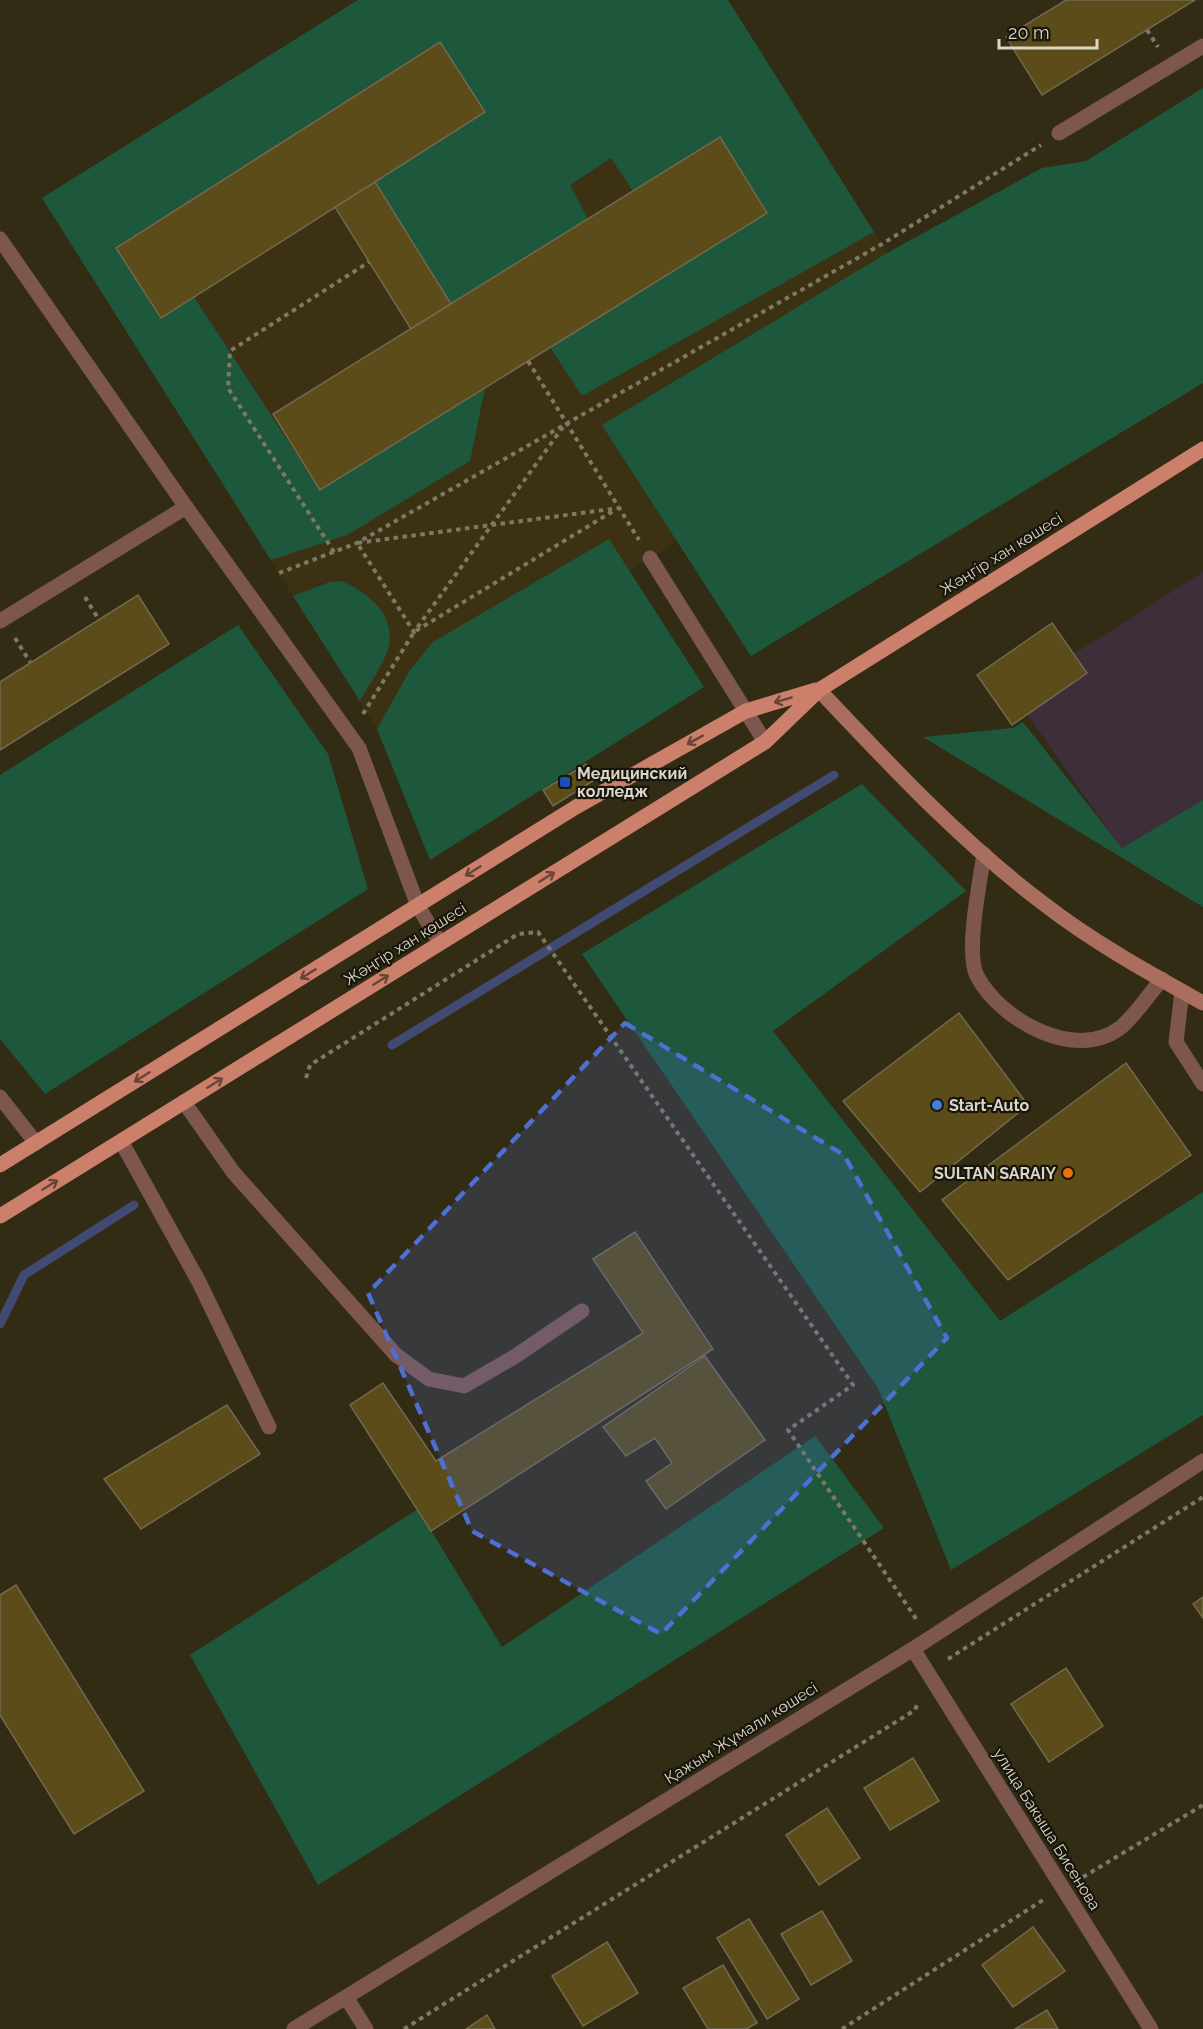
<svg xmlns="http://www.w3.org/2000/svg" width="1203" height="2029" font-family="Raleway,sans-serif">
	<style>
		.commercial { fill: #3e2e3a }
		.built { fill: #3c3213 }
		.green { fill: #1d583d }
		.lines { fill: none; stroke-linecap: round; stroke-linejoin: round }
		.stream { stroke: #414a72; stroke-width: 9 }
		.building { fill: #5b4c19; stroke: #716950; stroke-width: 1.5 }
		.path { stroke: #7e7865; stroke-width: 4; stroke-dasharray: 4.5 4.5; stroke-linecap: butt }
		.lane { stroke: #7d574d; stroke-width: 15 }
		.street { stroke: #7d574d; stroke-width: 15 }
		.secondary { stroke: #aa6e5e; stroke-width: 15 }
		.primary { stroke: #cc7f6b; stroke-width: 15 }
		.oneway { stroke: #694536 }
		.marked { fill: #4c70d4; fill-opacity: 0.2; stroke: #4c70d4; stroke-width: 4.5; stroke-dasharray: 12 8; stroke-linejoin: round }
		.transit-dot { fill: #1a4fb4; stroke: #18150b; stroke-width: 2 }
		.shop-dot { fill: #3f7fe0; stroke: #18150b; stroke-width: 2 }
		.food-dot { fill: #e8710a; stroke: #18150b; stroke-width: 2 }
		.labels { text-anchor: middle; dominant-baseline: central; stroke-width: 4.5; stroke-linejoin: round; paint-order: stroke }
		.street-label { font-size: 16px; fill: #d9d5c7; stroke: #18150b }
		.poi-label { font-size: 16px; font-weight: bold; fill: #d9d5c7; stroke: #18150b; text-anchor: start }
	</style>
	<rect width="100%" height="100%" fill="#332c15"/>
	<path class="commercial" d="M1203,572V800L1122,849L1027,714L1074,654Z"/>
	<path class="built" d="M358,0H728L958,365L377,729L42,198Z"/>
	<path class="green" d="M358,0H728L874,232L582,396L550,347L767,212L720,137L633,191L611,158L570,185L588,219L451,304L375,182L439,42L116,247L160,318L194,297L320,490L485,388L470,461L347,535L271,560L42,198Z
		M1203,88V383L751,656L602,425L887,253L1042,168L1086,161Z
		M609,539L704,687L430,860L377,729L410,670L433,642Z
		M342,581C370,594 399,617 387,652C381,669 368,685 360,701L293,596L330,582Z
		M238,625L328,754L368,889L45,1094L0,1039V775Z
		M1023,722L1122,848L1203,800V907L923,737L1013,728Z
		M862,784L966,891L773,1031L1000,1321L1203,1192V1415L951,1570L878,1388L582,954Z
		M815,1436L884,1528L318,1885L190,1655L418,1509L502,1647Z"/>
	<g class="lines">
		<path class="stream" d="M392,1045L834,775
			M0,1324L24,1275L134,1205"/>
	</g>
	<path class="building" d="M1066,0H1195L1042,95L1006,37Z
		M440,42L485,112L161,318L116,248Z
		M720,137L767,213L320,490L273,414Z
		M375,182L451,304L411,329L335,207Z
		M138,595L169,644L0,750V682Z
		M1052,623L1087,673L1012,725L977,675Z
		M586,764L596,779L553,806L543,790Z
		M959,1013L1028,1105L920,1192L843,1101Z
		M1126,1063L1191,1155L1008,1280L942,1200Z
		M635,1232L713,1349L431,1531L350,1405L383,1383L436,1461L643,1333L593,1259Z
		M705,1356L765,1440L666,1509L646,1481L672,1463L655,1438L626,1456L603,1427Z
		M227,1405L260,1454L141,1529L104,1479Z
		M16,1585L144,1791L74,1834L0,1715V1595Z
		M1203,1597V1618L1193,1604Z
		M1066,1668L1103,1726L1049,1762L1011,1704Z
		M913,1758L939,1801L890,1830L864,1788Z
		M827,1808L860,1858L819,1885L786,1835Z
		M822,1911L852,1961L811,1985L781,1934Z
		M749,1919L799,1999L767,2019L717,1938Z
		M1033,1927L1065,1971L1013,2007L982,1965Z
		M607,1942L638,1993L583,2026L552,1976Z
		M723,1965L757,2023L746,2029H708L683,1988Z
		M1047,2010L1058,2029H1015Z
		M487,2015L495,2029H466Z"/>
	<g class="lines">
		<path class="path" d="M1147,30L1158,47
			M528,361L639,540
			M563,427L414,632L357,543L619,508
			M334,552L228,388L230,351L369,262
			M279,573L357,543L882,244L1041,145
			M85,597L99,620
			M15,638L30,662
			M363,714L414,632L615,510
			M306,1078L310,1065L518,934L538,932L853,1385L788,1430L917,1620
			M948,1659L1203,1497
			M1083,1877L1203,1805
			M404,2029L915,1710L918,1702
			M842,2029L1043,1900"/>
		<path class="lane" d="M1059,133L1203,46
			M650,558L765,742
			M0,621L186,507
			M984,854C980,881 965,953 977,976C1000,1020 1075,1062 1120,1028C1136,1015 1149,994 1162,979
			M1182,991L1176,1042L1203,1084
			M184,1102L233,1172L396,1355L429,1379L464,1386L514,1357L582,1311
			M121,1141L199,1282L269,1427"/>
		<path class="street" d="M0,239L186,507L359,748L418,906L440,943
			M0,1097L36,1143
			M913,1649L1151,2029
			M346,1997L366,2029
			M294,2029L913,1649L1203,1461"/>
		<path class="secondary" d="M819,690C890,765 960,841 1044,904C1093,942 1149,973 1203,1003"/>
		<path class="primary" d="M0,1165L576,807L746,711L816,690
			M0,1216L765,742L819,690L1203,449"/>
	</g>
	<defs><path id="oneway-shaft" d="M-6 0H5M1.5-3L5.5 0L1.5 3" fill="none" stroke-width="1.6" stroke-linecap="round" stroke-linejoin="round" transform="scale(1.5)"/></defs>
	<g class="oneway">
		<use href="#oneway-shaft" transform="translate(783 700) rotate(164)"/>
		<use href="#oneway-shaft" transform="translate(695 740) rotate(151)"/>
		<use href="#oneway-shaft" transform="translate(473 871) rotate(148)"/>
		<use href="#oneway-shaft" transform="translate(547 877) rotate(-32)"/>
		<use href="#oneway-shaft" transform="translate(308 974) rotate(148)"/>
		<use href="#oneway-shaft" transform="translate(381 980) rotate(-32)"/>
		<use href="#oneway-shaft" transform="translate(142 1077) rotate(148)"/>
		<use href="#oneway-shaft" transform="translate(215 1083) rotate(-32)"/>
		<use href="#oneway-shaft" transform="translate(50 1185) rotate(-32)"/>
	</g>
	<path class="marked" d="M625,1023L844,1155L947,1338L661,1634L472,1531L368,1293Z"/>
	<rect class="transit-dot" x="559" y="776" width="12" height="12" rx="3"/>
	<circle class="shop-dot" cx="937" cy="1105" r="6"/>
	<circle class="food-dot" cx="1068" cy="1173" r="6"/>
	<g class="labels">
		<g class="street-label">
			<text transform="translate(1001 554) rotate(-32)">Жәңгір хан көшесі</text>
			<text transform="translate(405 944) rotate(-32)">Жәңгір хан көшесі</text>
			<text transform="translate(741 1733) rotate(-32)">Қажым Жұмали көшесі</text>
			<text transform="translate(1047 1829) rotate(58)">улица Бакыша Бисенова</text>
		</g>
		<g class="poi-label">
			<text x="577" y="773">Медицинский<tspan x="577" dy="18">колледж</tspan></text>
			<text x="949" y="1105">Start-Auto</text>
			<text x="1056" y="1173" text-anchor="end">SULTAN SARAIY</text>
		</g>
	</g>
	<path d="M999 39v9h98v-9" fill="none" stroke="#d9d5c7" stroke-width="3"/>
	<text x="1008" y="39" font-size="18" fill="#d9d5c7" stroke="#18150b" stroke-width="4.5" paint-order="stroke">20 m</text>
</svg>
